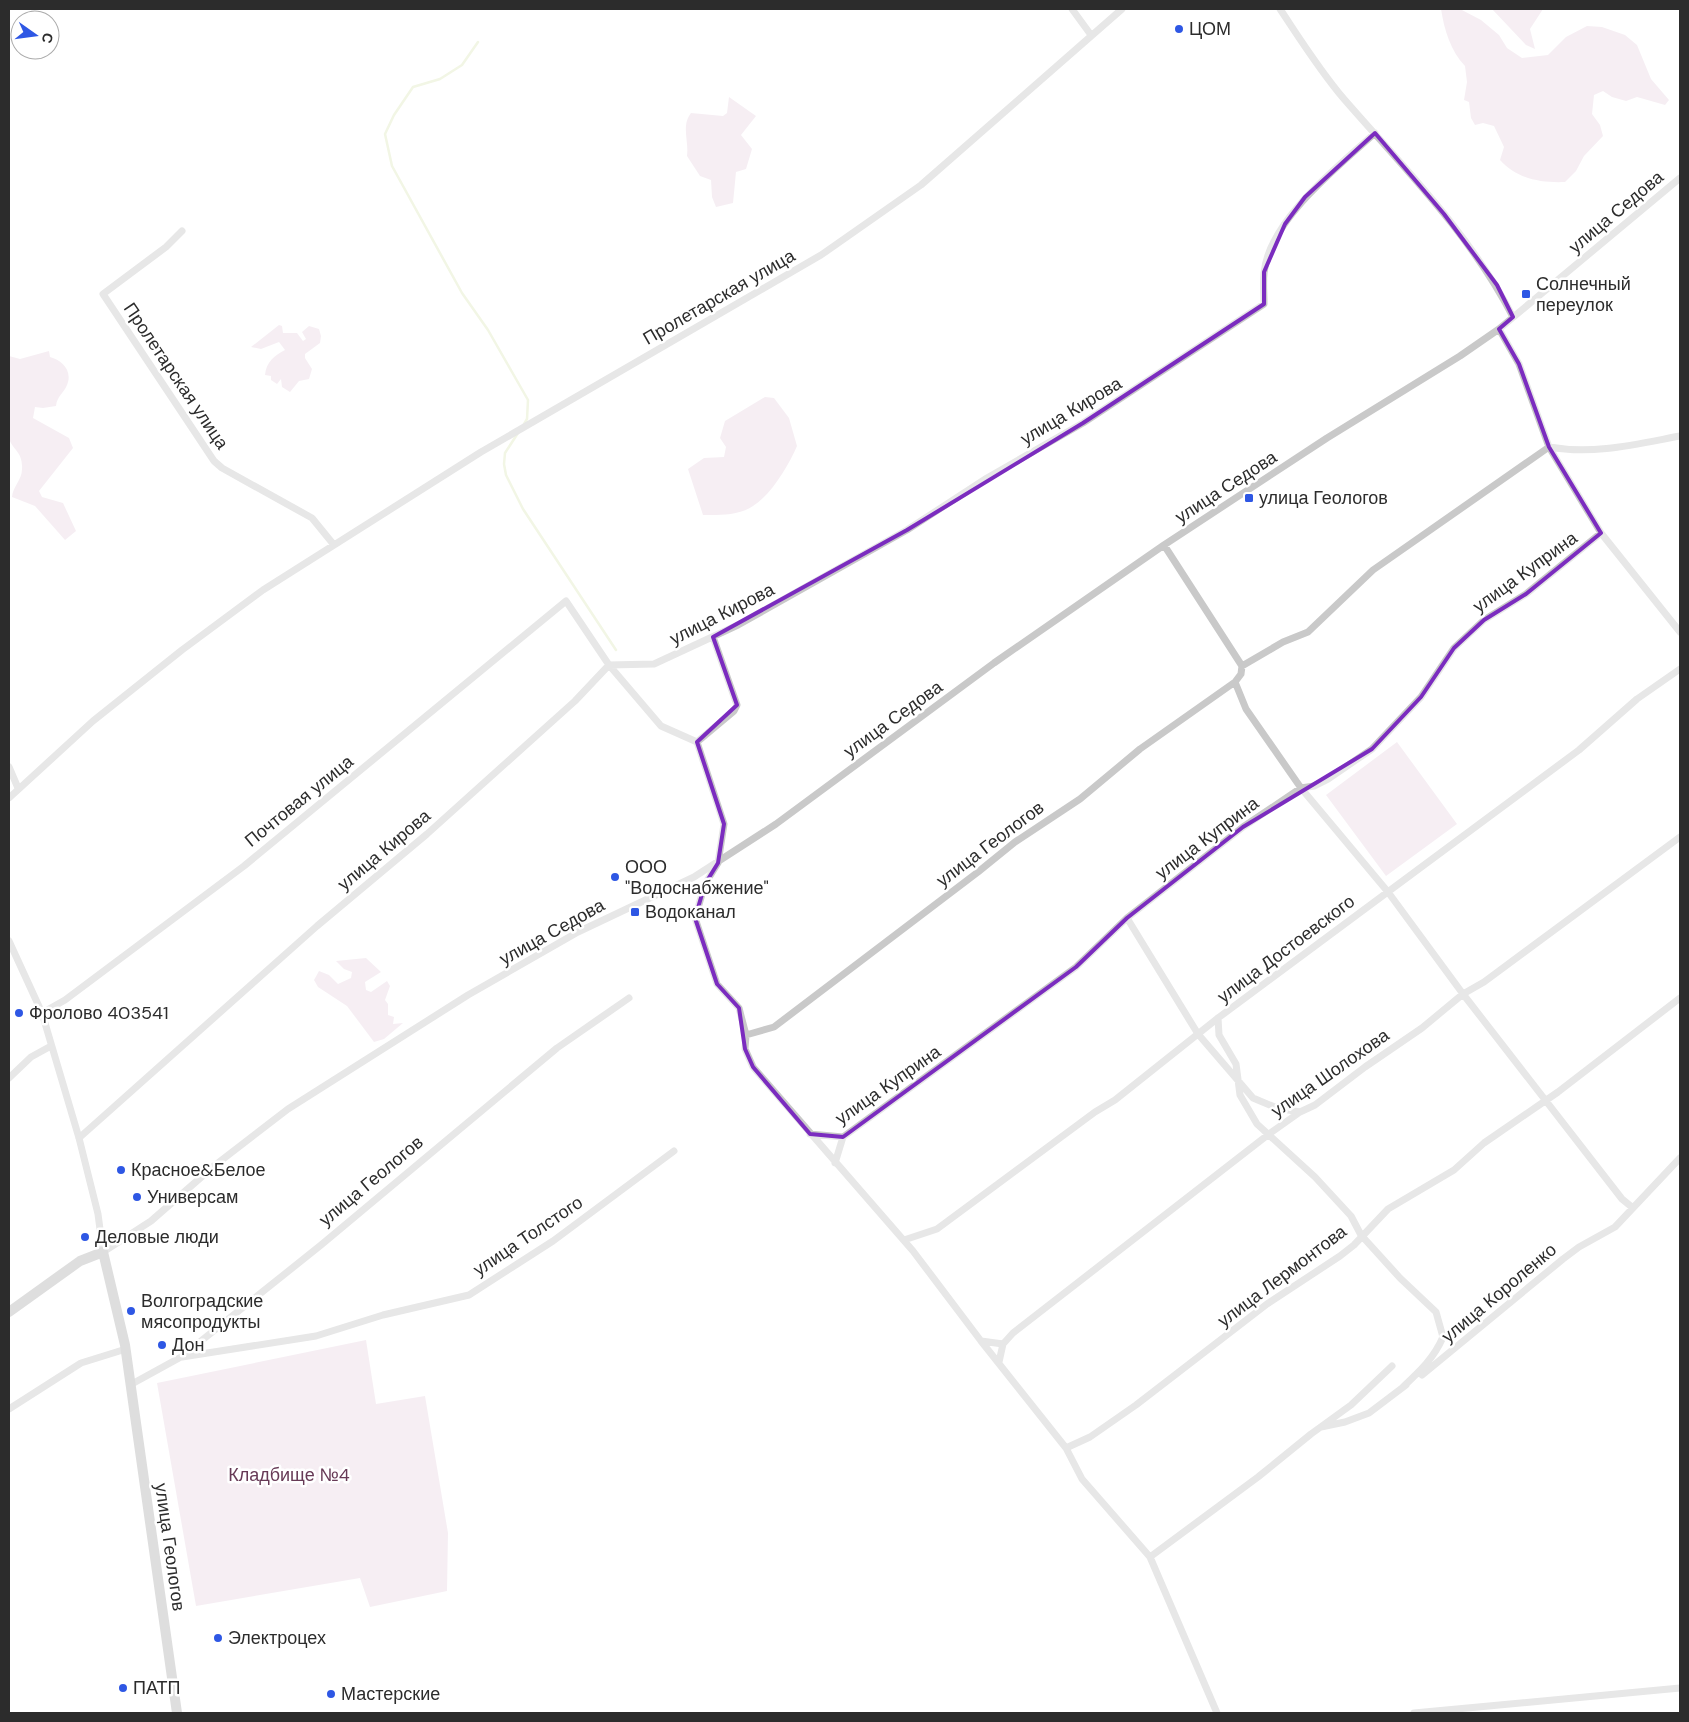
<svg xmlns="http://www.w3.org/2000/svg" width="1689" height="1722" font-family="'DM Sans',sans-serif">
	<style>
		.green { fill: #eadae5 }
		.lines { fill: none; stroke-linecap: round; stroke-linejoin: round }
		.stream { stroke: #e2eac5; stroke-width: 2.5 }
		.street { stroke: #c9c9c9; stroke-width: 7 }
		.secondary { stroke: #b6b6b6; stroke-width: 10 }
		.marked { fill: none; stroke: #7b2cbf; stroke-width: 4; stroke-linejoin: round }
		.poi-dot { fill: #2e57e4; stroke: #fff; stroke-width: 2 }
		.labels { text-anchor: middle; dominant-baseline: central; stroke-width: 5; stroke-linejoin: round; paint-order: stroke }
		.poi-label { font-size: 18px; fill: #2c2c2c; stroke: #fff; text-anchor: start }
		.street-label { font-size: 18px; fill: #2c2c2c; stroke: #fff }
		.park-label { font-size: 18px; fill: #673a56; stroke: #fff }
	</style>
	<rect width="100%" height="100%" fill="#fff"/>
	<path class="green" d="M1441,9H1460L1481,20L1499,35L1507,48L1522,58L1548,55L1566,37L1587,26L1602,27L1625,35L1637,45L1651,79L1669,100L1665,105L1637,97L1626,101L1612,97L1603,91L1594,95L1592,114L1600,125L1603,136L1584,156L1576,171L1565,182C1541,183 1517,179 1500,160L1504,147L1494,126L1483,123L1475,125L1471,118L1469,102L1464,100L1467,82L1465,66C1451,52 1444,29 1441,9Z
		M1492,9H1543L1530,29L1535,49L1526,45Z
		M729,97L756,116L741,135L752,149L746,169L736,172L733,203L716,207L712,197L711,180L700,176L687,156C689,140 681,126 691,113L723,116L727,113Z
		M279,325L282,326L283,333H297L303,341L306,339L302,332L309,326L319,329L321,336L320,343L305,354V358L312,369L309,379L299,381L290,392L282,387L281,379L277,384L271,380V376L265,375C266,362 275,355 285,350L279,342L261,349L251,347Z
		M49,351L50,357C62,360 73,371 67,385C64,393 57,396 56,406L43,408L35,407L33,418L69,438L73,448L39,491L42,497L63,503L76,531L65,540L35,506L12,497C13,486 22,480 22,469C23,451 12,450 9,438C5,421 9,376 9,356L20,359Z
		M765,397L774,398L789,418L797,446C789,465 771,495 753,506C738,516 719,515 703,515L688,469L704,458L724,457L726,447L720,438L725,421Z
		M1397,742L1457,824L1386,876L1326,795Z
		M366,958L381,972L365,982L366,990L371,992L387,981L390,986L385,1000L388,1004V1015L394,1017L393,1024L403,1023L384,1039L374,1042L347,1006L318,987L314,980L319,971L329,975L338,984L351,978L352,972L344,969L336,961Z
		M366,1340L376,1404L425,1396L448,1533L447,1591L370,1607L360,1578L196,1606L157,1383Z"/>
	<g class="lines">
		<path class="stream" d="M478,42L462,65L440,79L413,87L394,115L385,134L392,166L462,293L488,330L528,400L527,419L524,424
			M518,433L505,453L504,464L506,475L523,509L616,650"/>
		<path class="street" d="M1072,9L1091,35
			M1280,9C1300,39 1320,71 1344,99C1404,168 1471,235 1513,317
			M182,231L166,247L103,294L214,461L222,468L312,518L334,545
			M1499,329L1519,364L1549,447L1601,533L1680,632
			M713,637L737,705L734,711L697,742L724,824L718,863L705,884L695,918L717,984L739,1008L746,1035L745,1049L753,1067L913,1251L981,1341L1003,1344L999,1362
			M1242,666L1283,642L1308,632L1373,570L1549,447C1594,455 1637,444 1680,436
			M1235,682L1246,709L1301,788L1388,892L1463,994L1622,1199L1633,1208
			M9,767L18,788
			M9,798L93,721L182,650L263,590L481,452L821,255L921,185L1122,9
			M1127,918L1198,1034L1253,1098L1277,1108L1300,1112
			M9,941L42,1013L79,1138L98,1214L103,1252L151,1221L214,1166L288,1109L468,995L578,932L694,877L776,824L994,663L1164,545L1327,438L1460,356L1499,329L1680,178
			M42,1013L65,1000L244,866L566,601L609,665L661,726L697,742
			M1218,1018L1219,1035L1236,1064L1240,1095L1257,1124L1315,1177L1351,1216L1361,1235L1400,1278L1436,1312L1443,1337C1434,1358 1420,1371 1403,1387
			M746,1035L774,1027L978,872L1015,842L1080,799L1140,749L1235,682L1241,674L1242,666L1164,545
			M9,1078L31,1057L51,1046
			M810,1134L843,1137L1076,967L1127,918L1243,827L1301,788L1314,786L1328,779L1372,749L1421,697L1454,648L1484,620L1526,594L1601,533
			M79,1138L317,926L427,834L575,701L609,665L654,664L738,625L907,530L987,478L1083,423L1264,304C1264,294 1263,283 1264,273C1269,220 1338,167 1375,133
			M835,1163L843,1137
			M904,1240L937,1229L1095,1112L1115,1100L1218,1018L1579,750L1637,699L1680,669
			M981,1341L1066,1448L1082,1479L1150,1557L1217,1713
			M1003,1344L1013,1333L1269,1134L1300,1112L1315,1105L1365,1067L1422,1028L1463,994L1484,982L1680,837
			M182,1357L316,1336L383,1315L469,1295L553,1241L674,1151
			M1422,1375L1563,1259L1579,1247L1615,1227L1680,1158
			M130,1385L181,1357L321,1245L557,1048L629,998
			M9,1409L81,1363L126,1349
			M1321,1427L1345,1422L1369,1413L1406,1385
			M1066,1448L1090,1437L1136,1405L1267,1304L1340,1256L1354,1245L1388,1209L1454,1170L1484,1143L1558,1092L1680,998
			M1150,1557L1258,1477L1311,1434L1351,1405L1392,1366
			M1414,1713L1680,1688"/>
		<path class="secondary" d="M9,1312L80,1261L103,1252L125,1345L177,1713"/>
	</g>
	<path d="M0 0H1689V1722H0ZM1375,133L1444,214L1497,285L1513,317L1499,329L1519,364L1549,447L1601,533L1526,594L1484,620L1454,648L1421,697L1372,749L1243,827L1127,918L1076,967L843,1137L810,1134L753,1067L745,1049L739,1008L717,984L695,918L705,884L718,863L724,824L697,742L737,705L713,637L907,530L1083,423L1264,304V272L1285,224L1305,197Z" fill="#fff" fill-opacity=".55" fill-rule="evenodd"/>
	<path class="marked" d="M1375,133L1444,214L1497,285L1513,317L1499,329L1519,364L1549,447L1601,533L1526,594L1484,620L1454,648L1421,697L1372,749L1243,827L1127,918L1076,967L843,1137L810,1134L753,1067L745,1049L739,1008L717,984L695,918L705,884L718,863L724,824L697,742L737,705L713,637L907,530L1083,423L1264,304V272L1285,224L1305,197Z"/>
	<g class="poi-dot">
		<circle cx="1179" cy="29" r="5"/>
		<rect x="1521" y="289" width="10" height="10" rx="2.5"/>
		<rect x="1244" y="493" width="10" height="10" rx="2.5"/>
		<circle cx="615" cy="877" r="5"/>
		<rect x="630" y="907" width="10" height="10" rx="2.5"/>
		<circle cx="19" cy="1013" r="5"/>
		<circle cx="121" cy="1170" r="5"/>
		<circle cx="137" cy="1197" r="5"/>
		<circle cx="85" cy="1237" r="5"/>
		<circle cx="131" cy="1311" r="5"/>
		<circle cx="162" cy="1345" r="5"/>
		<circle cx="218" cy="1638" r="5"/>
		<circle cx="123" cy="1688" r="5"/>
		<circle cx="331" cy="1694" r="5"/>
	</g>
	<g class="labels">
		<g class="poi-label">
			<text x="1189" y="29">ЦОМ</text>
			<text x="1536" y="284">Солнечный<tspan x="1536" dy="21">переулок</tspan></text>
			<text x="1259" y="498">улица Геологов</text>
			<text x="625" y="867">ООО<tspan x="625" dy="21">"Водоснабжение"</tspan></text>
			<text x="645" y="912">Водоканал</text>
			<text x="29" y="1013">Фролово 403541</text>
			<text x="131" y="1170">Красное&amp;Белое</text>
			<text x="147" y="1197">Универсам</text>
			<text x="95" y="1237">Деловые люди</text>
			<text x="141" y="1301">Волгоградские<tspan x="141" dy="21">мясопродукты</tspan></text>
			<text x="172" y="1345">Дон</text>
			<text x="228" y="1638">Электроцех</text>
			<text x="133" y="1688">ПАТП</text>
			<text x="341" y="1694">Мастерские</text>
		</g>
		<g class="street-label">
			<text transform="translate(1616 212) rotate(-40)">улица Седова</text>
			<text transform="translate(719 297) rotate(-30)">Пролетарская улица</text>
			<text transform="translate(176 376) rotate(56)">Пролетарская улица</text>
			<text transform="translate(1071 411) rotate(-31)">улица Кирова</text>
			<text transform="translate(1226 487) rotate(-33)">улица Седова</text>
			<text transform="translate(1525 572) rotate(-36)">улица Куприна</text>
			<text transform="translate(722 614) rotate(-27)">улица Кирова</text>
			<text transform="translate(893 719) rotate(-36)">улица Седова</text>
			<text transform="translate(299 801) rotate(-39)">Почтовая улица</text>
			<text transform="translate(1207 838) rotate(-37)">улица Куприна</text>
			<text transform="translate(990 844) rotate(-37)">улица Геологов</text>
			<text transform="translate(384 850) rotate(-40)">улица Кирова</text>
			<text transform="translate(552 932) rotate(-29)">улица Седова</text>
			<text transform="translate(1286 949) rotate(-37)">улица Достоевского</text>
			<text transform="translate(1330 1073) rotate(-35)">улица Шолохова</text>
			<text transform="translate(888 1085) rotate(-35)">улица Куприна</text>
			<text transform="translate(371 1181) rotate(-40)">улица Геологов</text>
			<text transform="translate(528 1236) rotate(-34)">улица Толстого</text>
			<text transform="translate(1282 1276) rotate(-37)">улица Лермонтова</text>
			<text transform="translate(1499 1293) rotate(-40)">улица Короленко</text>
			<text transform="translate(170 1547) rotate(82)">улица Геологов</text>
		</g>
		<g class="park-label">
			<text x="289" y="1475">Кладбище №4</text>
		</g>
	</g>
	<rect width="1689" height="1722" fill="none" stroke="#2c2c2c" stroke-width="20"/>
	<g transform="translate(35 35) rotate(104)"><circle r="24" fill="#ffffff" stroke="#ababab"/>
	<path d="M0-4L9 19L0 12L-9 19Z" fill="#2e57e4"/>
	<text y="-8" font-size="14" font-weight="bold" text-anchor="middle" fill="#2c2c2c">С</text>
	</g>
</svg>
